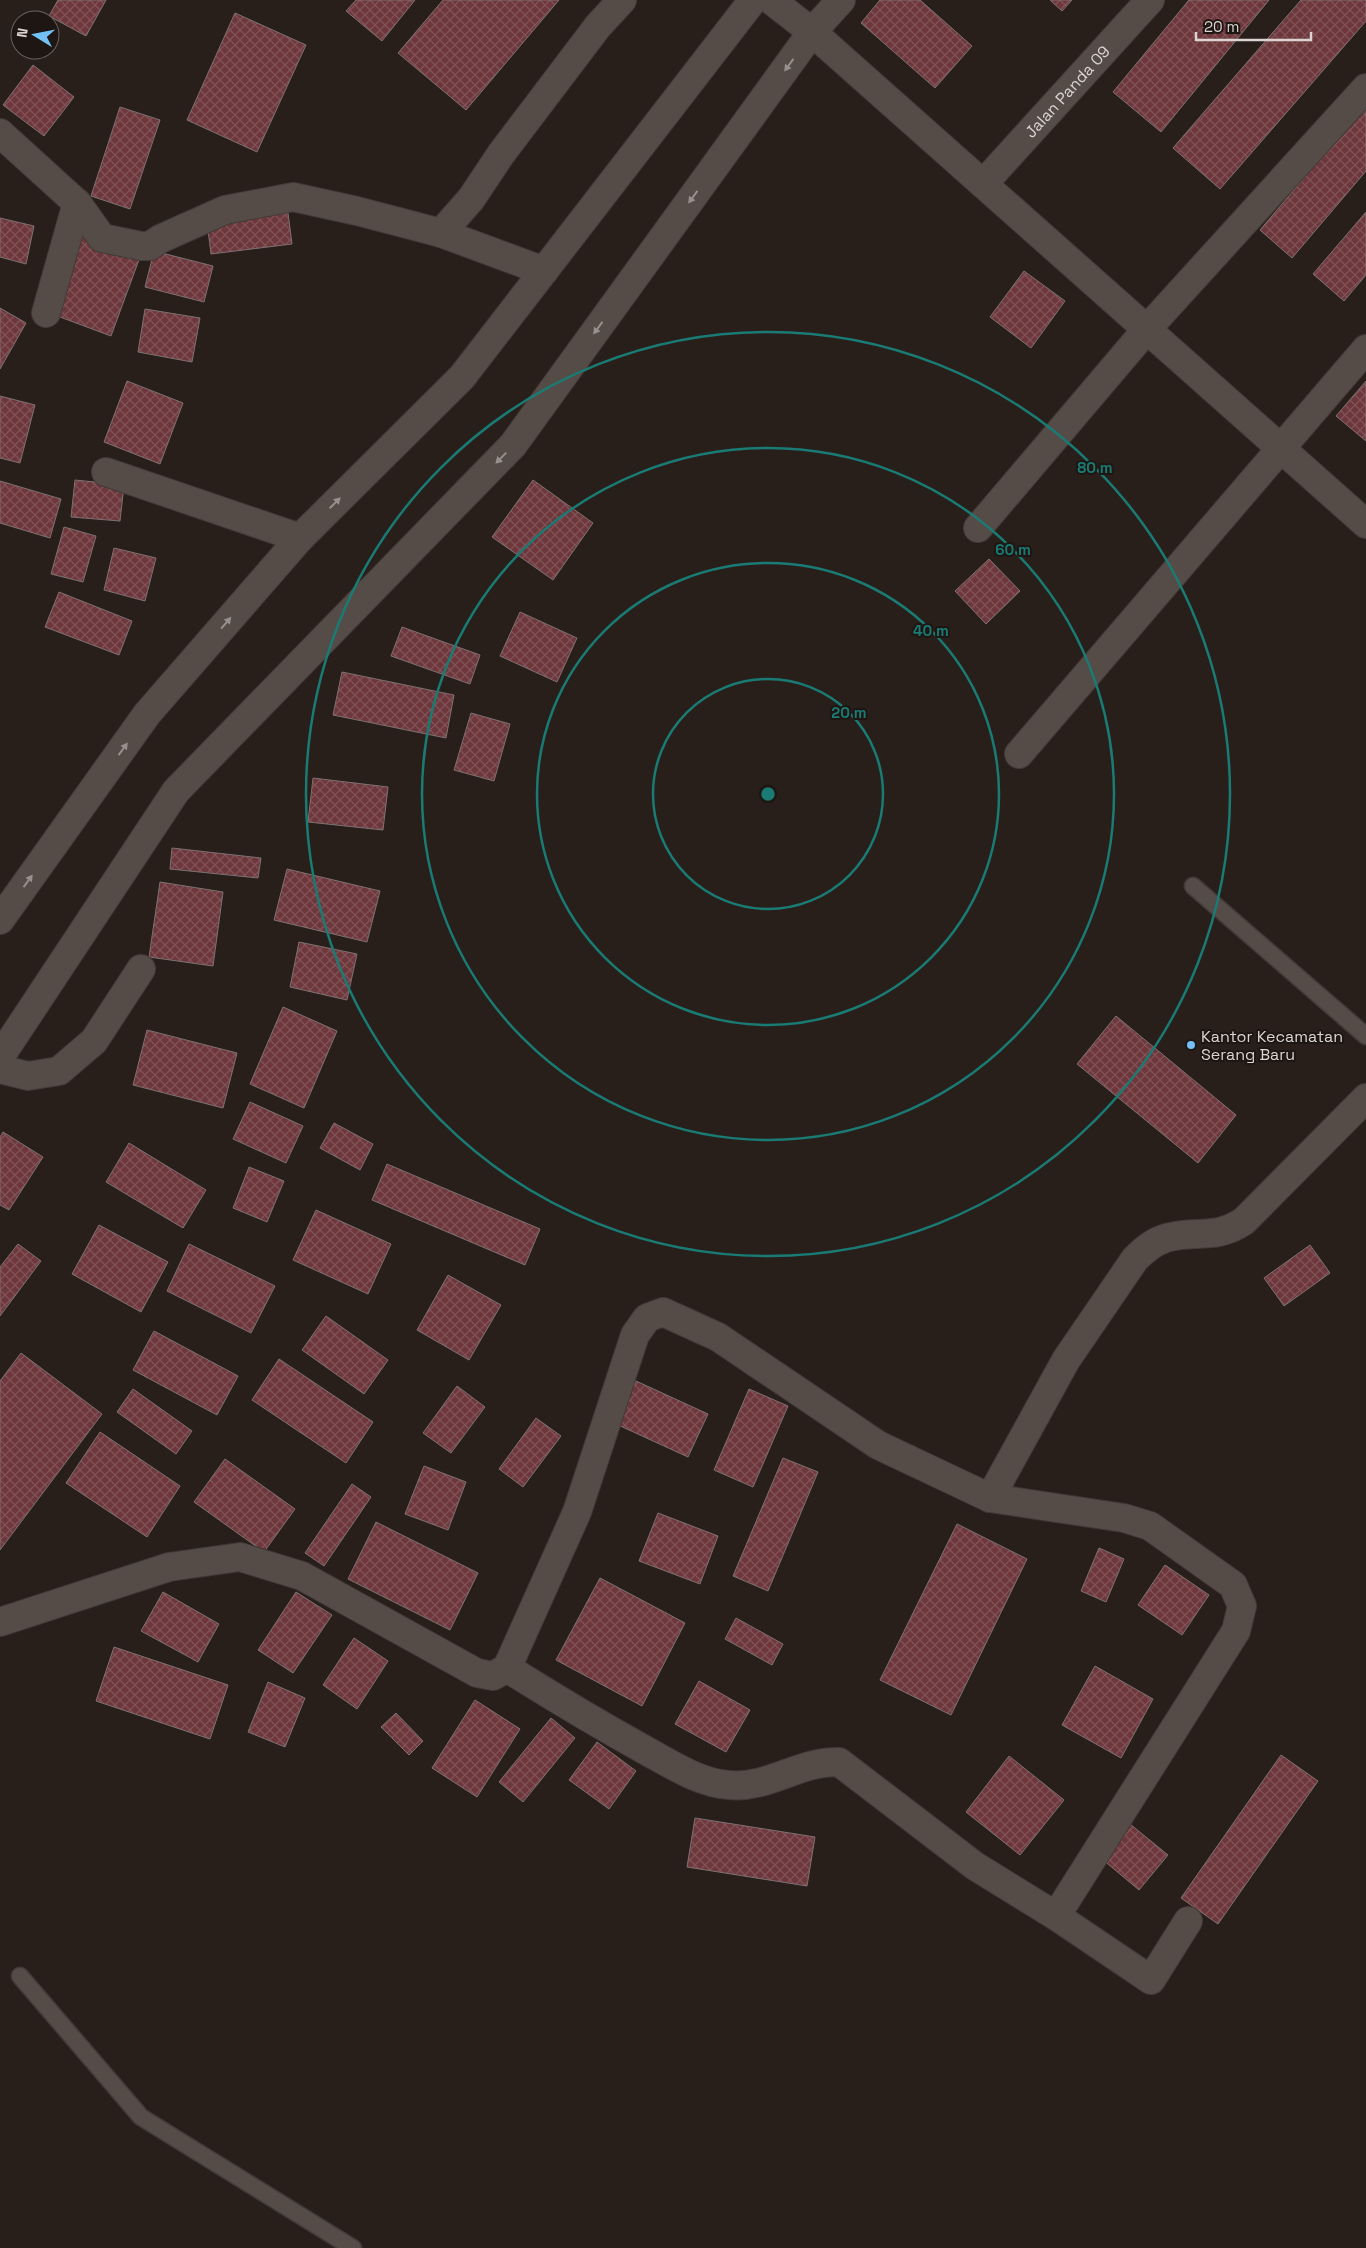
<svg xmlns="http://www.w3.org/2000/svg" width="1366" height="2248" font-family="'Space Grotesk',sans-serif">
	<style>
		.building { fill: url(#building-cross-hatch); stroke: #7e7172 }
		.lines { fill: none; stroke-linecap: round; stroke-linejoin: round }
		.lane-casing { stroke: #413a37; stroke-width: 19 }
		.street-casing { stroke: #413a37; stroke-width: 30 }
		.lane { stroke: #564c47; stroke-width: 16 }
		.street { stroke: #564c47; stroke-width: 28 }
		.oneway { fill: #98908c }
		.ring { fill: none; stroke: #197b73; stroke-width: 2.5 }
		.poi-dot { fill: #73c1f6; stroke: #1e1612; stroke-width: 2 }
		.labels { text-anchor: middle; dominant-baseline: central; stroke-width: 4; stroke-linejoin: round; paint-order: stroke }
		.street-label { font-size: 16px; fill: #dbd4d1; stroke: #1e1612 }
		.poi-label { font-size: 16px; fill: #dbd4d1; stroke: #1e1612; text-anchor: start }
		.centre { fill: #197b73; stroke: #1e1612; stroke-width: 2.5 }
		.ring-label { font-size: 15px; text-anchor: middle; font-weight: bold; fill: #197b73; stroke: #1e1612; stroke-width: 4; stroke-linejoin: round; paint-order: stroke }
	</style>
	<defs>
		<pattern id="building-cross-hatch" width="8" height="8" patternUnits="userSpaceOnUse" patternTransform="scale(1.25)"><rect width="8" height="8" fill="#6d373c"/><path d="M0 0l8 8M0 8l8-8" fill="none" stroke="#815357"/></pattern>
	</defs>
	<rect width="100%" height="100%" fill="#281f1b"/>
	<path class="building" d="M58,0H106L86,36L49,16Z
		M356,0H415L382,41L346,11Z
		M443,0H559L466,110L398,53Z
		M880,0H920L972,46L935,88L861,23Z
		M1050,0H1072L1062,11Z
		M1189,0H1269L1161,132L1113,92Z
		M1301,0H1366V21L1220,189L1173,148Z
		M235,13L306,45L257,152L187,120Z
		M33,65L74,97L44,136L3,105Z
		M1366,105V171L1292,258L1260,230Z
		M120,107L160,120L130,209L91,196Z
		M1366,212V275L1344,301L1313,274Z
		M288,213L292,244L211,254L207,222Z
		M0,218L34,226L26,264L0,257Z
		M81,235L140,257L111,336L52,314Z
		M154,251L213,266L204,302L145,287Z
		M1024,271L1065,301L1031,348L990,317Z
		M0,308L26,323L0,369Z
		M145,309L200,318L192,362L138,352Z
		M127,381L183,403L160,464L104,442Z
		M1366,381V441L1336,416Z
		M0,396L35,405L20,463L0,458Z
		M75,480L124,485L120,521L71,517Z
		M533,480L593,523L553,580L492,537Z
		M0,481L61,499L50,538L0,523Z
		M64,527L96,536L83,582L51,574Z
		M114,548L156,558L145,601L104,590Z
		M989,559L1020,591L986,624L955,591Z
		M59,592L132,621L119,655L45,627Z
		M520,612L577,638L557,682L500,656Z
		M402,627L480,655L470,684L391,656Z
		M342,672L454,695L446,738L333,715Z
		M471,713L510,724L494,781L454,770Z
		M313,778L388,787L383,830L308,822Z
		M172,848L261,858L258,878L170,869Z
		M287,869L380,891L367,942L274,920Z
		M160,882L223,892L213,966L149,957Z
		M299,942L357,954L347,1000L290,987Z
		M283,1007L337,1031L304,1108L250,1084Z
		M1116,1016L1236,1115L1198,1163L1077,1064Z
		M147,1030L237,1053L223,1108L133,1085Z
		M250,1102L303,1126L286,1163L233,1139Z
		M334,1123L373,1144L360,1170L320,1148Z
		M3,1132L43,1157L9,1210L0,1205V1137Z
		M129,1143L206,1190L183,1228L106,1182Z
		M387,1164L540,1229L525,1265L372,1200Z
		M249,1167L284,1181L267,1222L233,1208Z
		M316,1210L391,1244L368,1294L293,1260Z
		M99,1225L168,1262L141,1312L72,1274Z
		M18,1244L41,1261L0,1316V1267Z
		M189,1244L275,1286L251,1333L167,1291Z
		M1310,1245L1330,1273L1284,1306L1264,1278Z
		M448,1275L501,1305L469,1360L417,1330Z
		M326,1316L388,1360L364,1394L302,1350Z
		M154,1331L238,1376L217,1415L133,1370Z
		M21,1353L102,1414L0,1550V1381Z
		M279,1359L373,1422L346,1463L252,1400Z
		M636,1381L708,1414L688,1457L616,1424Z
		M457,1386L485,1407L451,1453L423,1433Z
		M133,1389L192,1431L176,1454L117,1412Z
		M749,1389L788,1406L753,1487L714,1470Z
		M536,1418L561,1436L523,1487L499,1469Z
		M100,1432L180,1486L147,1537L66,1483Z
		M783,1458L818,1472L768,1591L733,1576Z
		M225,1459L295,1509L264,1552L194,1502Z
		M424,1466L466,1482L448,1530L405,1514Z
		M352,1484L371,1497L324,1566L305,1553Z
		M658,1513L718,1536L700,1584L639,1561Z
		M376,1522L478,1573L450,1630L348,1579Z
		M957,1524L1027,1559L951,1715L880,1680Z
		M1099,1548L1124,1559L1106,1602L1081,1591Z
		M1165,1565L1209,1595L1182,1635L1138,1605Z
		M600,1578L685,1623L642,1706L556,1660Z
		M163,1592L219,1624L198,1662L141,1631Z
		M296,1592L332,1615L293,1673L258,1650Z
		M736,1618L783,1644L772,1665L725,1639Z
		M354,1638L388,1661L357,1709L323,1685Z
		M114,1647L228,1685L210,1739L96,1701Z
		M1095,1666L1153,1699L1121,1758L1062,1725Z
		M699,1681L750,1710L726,1752L675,1724Z
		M268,1682L305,1698L285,1747L248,1732Z
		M475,1700L520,1729L477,1797L432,1768Z
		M396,1713L423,1741L409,1755L381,1727Z
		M551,1718L575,1738L523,1802L499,1782Z
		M597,1742L636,1771L609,1809L569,1780Z
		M1281,1755L1318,1781L1218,1924L1181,1898Z
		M1009,1756L1064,1800L1020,1855L966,1812Z
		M695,1818L815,1837L807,1886L687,1867Z
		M1130,1824L1168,1855L1139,1890L1102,1859Z"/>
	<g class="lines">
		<g class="lane-casing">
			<path id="lane" d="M1193,886L1366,1036
				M20,1976L141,2117L353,2248"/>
		</g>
		<g class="street-casing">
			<g id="street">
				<path d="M771,0L812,32L1366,524"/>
				<path d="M0,133L77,203L102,238L141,246H150L160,239L225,210L293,197L357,211L441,233L544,271"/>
				<path id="s1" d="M983,184L1150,0"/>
				<path d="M441,233L471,199L501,154L598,26L622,0"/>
				<path d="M46,313L77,203"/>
				<path d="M106,472L300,538"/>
				<path d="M978,528L1147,329L1366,88"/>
				<path d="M1019,754L1366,349"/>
				<path d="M0,920L147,714L300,538L462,377L753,0"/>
				<path d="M0,1057L176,791L513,445L812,32L841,0"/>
				<path d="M0,1069L28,1076L59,1071L94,1041L141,969"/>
				<path d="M990,1498L1066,1360L1135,1259C1144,1250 1153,1242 1166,1238C1196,1229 1214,1241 1244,1221L1366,1098"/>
				<path d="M0,1622L169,1567L240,1557L302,1576L477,1673L493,1676L507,1668L577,1512L635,1335L647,1318L663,1312L718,1337L878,1445L990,1498L1124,1518L1150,1526L1233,1585L1242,1606L1236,1631L1056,1916"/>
				<path d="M507,1668C553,1697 598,1724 645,1750C671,1764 699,1783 729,1785C769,1789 798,1761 839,1762L975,1866L1056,1916L1151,1980L1188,1921"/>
			</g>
		</g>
		<use href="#lane" class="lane"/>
		<use href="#street" class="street"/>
	</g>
	<defs><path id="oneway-solid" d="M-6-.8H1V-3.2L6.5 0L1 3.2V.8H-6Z" transform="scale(1.25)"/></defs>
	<g class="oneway">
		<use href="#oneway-solid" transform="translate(789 65) rotate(126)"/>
		<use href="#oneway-solid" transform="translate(693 197) rotate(126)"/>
		<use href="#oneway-solid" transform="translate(598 328) rotate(126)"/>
		<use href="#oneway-solid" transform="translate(501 458) rotate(134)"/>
		<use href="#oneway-solid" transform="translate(335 503) rotate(-45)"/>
		<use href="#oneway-solid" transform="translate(226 623) rotate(-49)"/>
		<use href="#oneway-solid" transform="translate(123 749) rotate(-54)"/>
		<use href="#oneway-solid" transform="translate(28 881) rotate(-54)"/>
	</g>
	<g class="ring">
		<circle cx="768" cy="794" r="115"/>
		<circle cx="768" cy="794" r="231"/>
		<circle cx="768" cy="794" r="346"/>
		<circle cx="768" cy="794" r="462"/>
	</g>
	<circle class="poi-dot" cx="1191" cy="1045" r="5"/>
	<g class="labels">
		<g class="street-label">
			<text stroke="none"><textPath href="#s1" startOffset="125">Jalan Panda 09</textPath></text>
		</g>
		<g class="poi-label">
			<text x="1201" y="1036">Kantor Kecamatan<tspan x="1201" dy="18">Serang Baru</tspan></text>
		</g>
	</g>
	<circle cx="768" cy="794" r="8" class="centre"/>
	<g class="ring-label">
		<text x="1095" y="473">80 m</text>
		<text x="1013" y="555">60 m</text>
		<text x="931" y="636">40 m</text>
		<text x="849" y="718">20 m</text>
	</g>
	<g transform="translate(35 35) rotate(280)"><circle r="24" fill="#1e1612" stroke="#6a625e"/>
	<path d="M0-4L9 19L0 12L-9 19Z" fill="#73c1f6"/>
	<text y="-8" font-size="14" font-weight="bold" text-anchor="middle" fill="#dbd4d1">N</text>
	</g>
	<path d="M1196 32v8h115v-8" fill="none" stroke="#dbd4d1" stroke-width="2.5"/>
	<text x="1204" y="32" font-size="15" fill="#dbd4d1" stroke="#1e1612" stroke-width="4" paint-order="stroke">20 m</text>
</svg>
